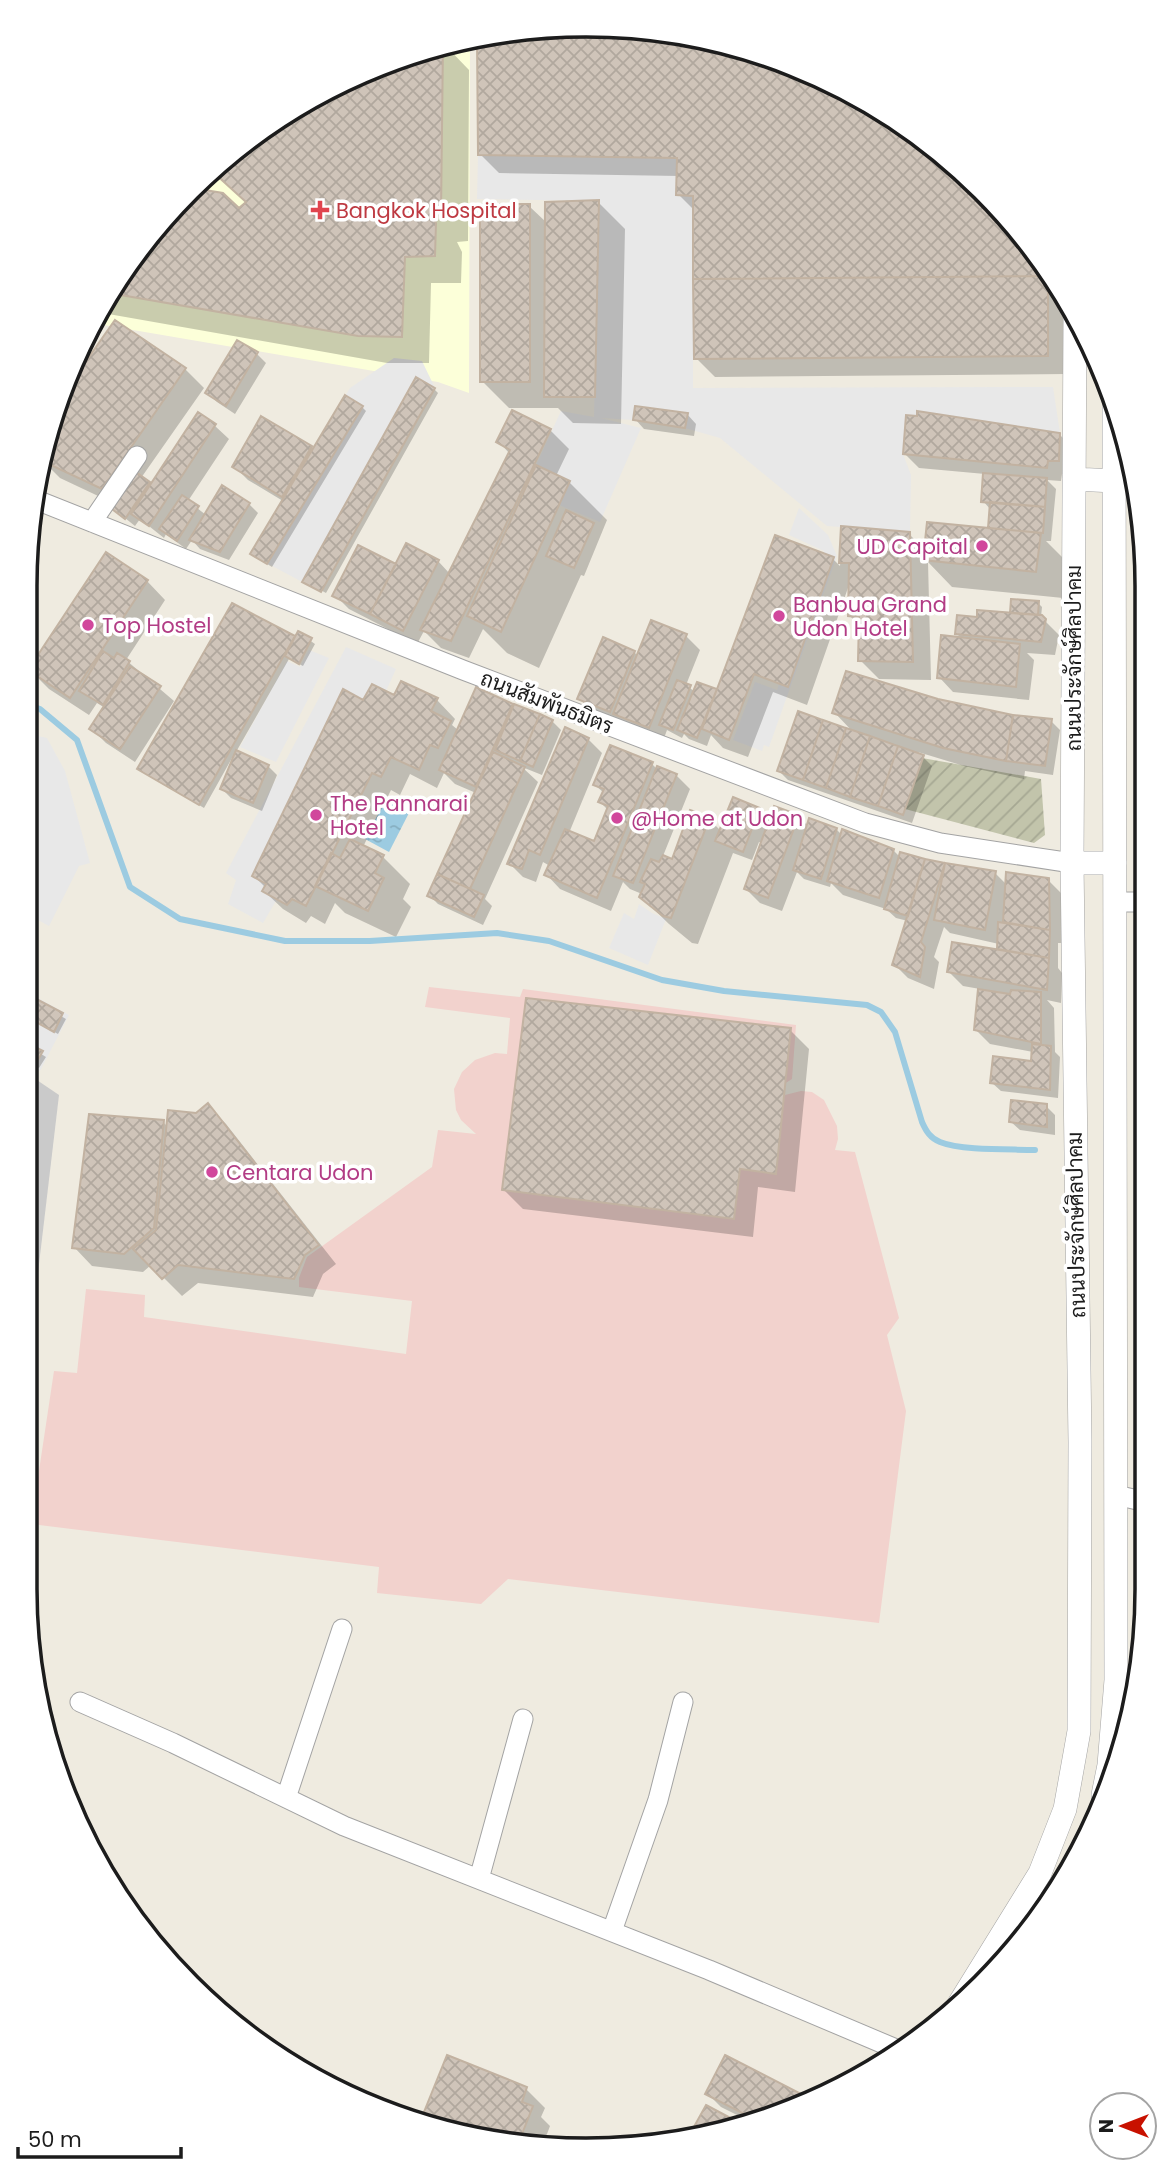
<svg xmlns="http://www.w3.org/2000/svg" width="1172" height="2175" font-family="Poppins,Sarabun,sans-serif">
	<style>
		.commercial { fill: #f2d2cd }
		.education { fill: #fcffd9 }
		.religious { fill: #cacaca }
		.construction { fill: url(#construction-furrows) }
		.parking { fill: #e8e8e8 }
		.water { fill: url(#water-ripples) }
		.shadow { fill: #0003; fill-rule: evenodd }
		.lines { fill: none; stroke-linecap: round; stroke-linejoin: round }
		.stream { stroke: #9ccbe1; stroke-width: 6 }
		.building { fill: url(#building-cross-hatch); stroke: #c2b2a1; stroke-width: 2 }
		.minor-casing { stroke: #a3a3a3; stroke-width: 21 }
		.tertiary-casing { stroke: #a3a3a3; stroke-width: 24 }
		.minor { stroke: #fff; stroke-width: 19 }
		.tertiary { stroke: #fff; stroke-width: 23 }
		.health-dot { fill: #e0444e; stroke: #fff; stroke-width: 2.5 }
		.hotel-dot { fill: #d1479c; stroke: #fff; stroke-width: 2.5 }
		.labels { text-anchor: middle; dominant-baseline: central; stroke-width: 7; stroke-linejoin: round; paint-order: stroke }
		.health-label { font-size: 21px; fill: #be3a42; stroke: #fff; text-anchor: start }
		.hotel-label { font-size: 21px; fill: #b23c85; stroke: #fff; text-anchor: start }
		.street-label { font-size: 21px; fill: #1c1c1c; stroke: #fff }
		.rim { fill: none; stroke: #1c1c1c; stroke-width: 3.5 }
	</style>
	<defs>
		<pattern id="construction-furrows" width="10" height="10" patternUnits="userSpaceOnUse" patternTransform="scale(1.75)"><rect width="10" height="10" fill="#c2c4ab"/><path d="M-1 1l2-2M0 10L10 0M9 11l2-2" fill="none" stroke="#a6a893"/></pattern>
		<pattern id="water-ripples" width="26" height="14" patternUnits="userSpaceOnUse" patternTransform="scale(1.75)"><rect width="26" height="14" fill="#9ccbe1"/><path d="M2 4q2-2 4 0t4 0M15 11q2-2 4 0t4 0" fill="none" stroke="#86aec0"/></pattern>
		<pattern id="building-cross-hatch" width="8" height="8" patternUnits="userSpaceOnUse" patternTransform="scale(1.75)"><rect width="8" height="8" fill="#cfc4b9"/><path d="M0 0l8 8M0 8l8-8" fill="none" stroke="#b1a89e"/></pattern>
	</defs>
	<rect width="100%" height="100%" fill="#efebe0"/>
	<path class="commercial" d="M429,987L520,997L523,989L796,1025L792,1079L784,1084L785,1095L801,1091L812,1092L824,1100L837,1126L838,1139L835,1150L855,1152L899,1318L887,1335L906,1411L879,1623L508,1579L481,1604L377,1593L379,1567L31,1524L54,1371L77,1373L86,1289L145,1295L144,1317L406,1354L412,1301L299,1287V1278L307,1257L432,1167L438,1130L476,1134L461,1120L456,1110L454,1089L462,1072L475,1060L495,1053L507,1054L510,1018L425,1007Z"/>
	<path class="education" d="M470,39L469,393L438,382L92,323L100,306L164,216L244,141L337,83L440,44Z"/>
	<path class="religious" d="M25,1072L59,1095L31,1332L25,1333Z"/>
	<path class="construction" d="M922,758L1041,779L1045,835L1034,843L905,809Z"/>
	<path class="parking" d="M478,155L677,158L693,196V388L1053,387L1060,433L918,411L917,416L907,415L903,454L911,475L910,532L827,526L720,438L685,428L633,420L601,418L641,428L600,522L559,505L570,481L536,465L561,411L594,417L599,201L477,199Z
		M394,358L422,361L435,388L321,592L250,554L350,388Z
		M799,508L828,535L837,556L769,747L764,745L762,751L733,740L755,682L777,690L824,551L789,535Z
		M346,647L396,669L386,691L372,684L363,700L353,695L260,881L266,884L262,891L277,899L263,923L228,904L236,880L226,873Z
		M309,650L329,658L276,762L240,747L287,661L300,667Z
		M25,733L47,738L65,771L90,863L79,866L49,926L25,913Z
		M639,904L652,913L666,919L648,965L609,948L624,913L634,919Z
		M25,991L69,1015L40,1071L25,1063Z"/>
	<path class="water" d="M387,797L411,809L389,852L365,839Z"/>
	<path class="shadow" d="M533,28L659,29L766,54L866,100L983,189L1053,274L1066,300V374L715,377L696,358L695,211L678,194L679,176L499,173L480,154L478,37Z
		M443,43L469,70L468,241L457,242L462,252L461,283H431L429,363H387L97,312L164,216L192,190L240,211L247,203L217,173L258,132L337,83Z
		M598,202L625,229L621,424L573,423L558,408H509L482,381L529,206L547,223Z
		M115,322L185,369L204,388L141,478L152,486L215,426L229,439L188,501L206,515L249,504L258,513L229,560L200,549L192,540L186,549L166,534L164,538L140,519L135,526L110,506L113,503L60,478L41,459L46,452L43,448L44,440L60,401Z
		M238,342L257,354L266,363L235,414L217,402L208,393Z
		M434,389L438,393L326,593L306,582Z
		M362,407L366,411L272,567L256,557L252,553L283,501L248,480L234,466L311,447L314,450Z
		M687,414L696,424L694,436L644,429L635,419Z
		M550,430L569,449L556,476L569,482L607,520L584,576L581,575L539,668L507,653L483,629L469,658L441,648L424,631L417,644L349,609L335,595L397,566L438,561L450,574L510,454L498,441Z
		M1059,434L1074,449L1072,474H1062L1061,481L1047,480L1056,489L1051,541H1046L1067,562L1063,598L952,587L928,562L931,680L879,679L860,660L861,627L850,616L849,585L807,705L773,692L748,757L723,748L711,735L707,746L689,739L684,734L682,738L667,730L663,741L593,712L579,698L634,652L638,656L686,636L700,650L686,685L695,692L716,691L718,693L833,559L840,566L842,528L909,534L926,551L990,529L991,510L983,501L985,474L919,468L905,454ZM1012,528L1032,530V533L1012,532Z
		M147,581L165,600L126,660L174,701L135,762L106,743L92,729L105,708L97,703L89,715L49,689L30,670Z
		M1038,603L1042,607L1041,617L1059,635L1055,655L1027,653L1034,660L1029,700L953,692L939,677L962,639L957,634L978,619L1011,615Z
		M233,606L296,639L299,633L315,644L303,666L289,659L236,752L268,766L277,775L262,811L231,798L222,789L234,759L232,758L204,808L139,769Z
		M395,697L437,700L455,719L452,725L458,730L512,705L552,721L561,730L542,775L522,767L538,782L485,899L492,906L483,925L438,904L429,895L476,793L455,784L444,773L437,788L410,774L400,795L391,790L363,847L383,857L410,884L403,899L411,907L396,937L345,913L335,903L325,924L311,916L306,923L283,909L264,891L266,888L254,876L363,702Z
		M938,701L1012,716L1051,721L1060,730L1053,775L1025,771L1024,779L964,766L918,752L932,766L912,823L788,780L779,771L854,733L834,712Z
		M588,739L602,753L569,833L595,844L608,810L600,802L604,793L595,785L652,764L657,769L676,775L690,789L663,856L673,861L709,819L721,831L759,809L771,821L798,816L808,826L836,829L842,835L893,850L900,857L995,873L1007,885L1048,880L1062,894L1063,943H1058V968L1062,973L1061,1003L1047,1000L1054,1008L1055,1052L1060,1057L1058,1098L1001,1091L991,1082L1033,1063V1052L990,1044L976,1030L980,989L963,986L949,972L1003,952L999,948V944L950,933L944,927L934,957L939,962L934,989L908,978L894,964L908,921L896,918L886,909L843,895L831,883L830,887L804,879L797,872L782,911L760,903L746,889L762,843L759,842L752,860L733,853L698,944L692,943L669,924L641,897L642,894L630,889L623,882L611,911L560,889L546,874L550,866L543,862L536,882L523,877L509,863Z
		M1144,783V814L1141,784Z
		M25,995L66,1019L58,1034L25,1016Z
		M790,1030L809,1049L795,1192L758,1187L753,1237L523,1209L504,1190Z
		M25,1044L46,1057L39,1068L25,1061Z
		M208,1106L226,1124L336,1264L323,1274L313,1297L198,1283L182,1296L151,1265L143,1272L92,1266L74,1247L163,1122L168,1127L197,1115Z
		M1046,1106L1055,1115V1135L1020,1130L1010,1121Z
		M25,1292L35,1302L25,1331Z
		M725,2057L812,2101L801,2108L747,2120L721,2107L707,2093Z
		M526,2089L545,2108L541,2117L550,2126L544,2142L441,2131L422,2123Z"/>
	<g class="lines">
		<path class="stream" d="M26,704L40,709L77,740L130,887L180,919L285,941H370L497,933L549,941L662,980L724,991L867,1005L881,1012L895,1032L922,1122C926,1131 930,1138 940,1142C962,1151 1010,1149 1035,1150
			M1143,1155H1145"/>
	</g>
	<path class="building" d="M543,27L659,29L766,54L866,100L983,189L1048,268V276L693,279V196L676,195L677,158L478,155L477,38Z
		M443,43L441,214L432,215L436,223L435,256L405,257L402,337L358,336L109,293L164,216L193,188L223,193L239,208L246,202L214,173L252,136L337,83Z
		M599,200L595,397H544L545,202Z
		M480,204H530V382H480Z
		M1048,276V356L694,359L693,279Z
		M115,320L186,368L102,489L40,460L46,450L43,447L44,440L63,394Z
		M237,340L258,352L226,406L205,393Z
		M416,377L435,388L321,592L302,582Z
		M345,395L363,406L267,564L250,554Z
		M635,406L688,413L685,428L633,420Z
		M512,410L551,429L451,641L420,630L510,450L496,442Z
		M917,411L1060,433L1059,461H1048L1047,468L903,454L906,415L917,416Z
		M198,412L216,424L149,526L131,514Z
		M261,416L312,446L282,497L232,467Z
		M536,465L570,481L501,632L467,616Z
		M133,470L150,482L125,519L108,506Z
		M983,473L1047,478L1045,507L981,502Z
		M222,485L250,503L220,552L189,540Z
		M182,495L199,506L177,541L159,529Z
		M990,502L1045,507L1043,533L988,528Z
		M566,510L594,523L574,568L546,556Z
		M927,522L1041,533L1036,572L923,560Z
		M841,526L910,532L913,662L858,661L859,617L848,616L849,563H839Z
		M775,535L834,557L788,687L754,674L729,740L702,729Z
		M406,543L439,560L403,631L370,614Z
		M358,545L396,564L370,614L332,596Z
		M106,552L148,580L70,698L28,670Z
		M1011,599L1039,601L1038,615L1010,613Z
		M232,603L295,636L199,805L137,769Z
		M977,610L1042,615L1046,619L1041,642L955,634L957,615L977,617Z
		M651,620L687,634L649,728L613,714Z
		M298,631L312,638L299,664L285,656Z
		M941,635L1020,644L1016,687L937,678Z
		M603,637L635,651L610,712L577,699Z
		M103,651L114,658L117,653L130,661L103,705L79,691Z
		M130,666L161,686L120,749L89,729Z
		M846,671L938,699L1013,715L1006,761L943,748L832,713Z
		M677,680L691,685L673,730L659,725Z
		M401,681L438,698L431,711L451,721L438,748L430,745L419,770L391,757L381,777L372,773L306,906L292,899L287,905L262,891L266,884L252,876L343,689L363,700L372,684L394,695Z
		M697,682L717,689L697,738L677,730Z
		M476,687L513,704L476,787L439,770Z
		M514,704L540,714L520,761L495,750Z
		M798,711L823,720L803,780L777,771Z
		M540,714L553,720L533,767L520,761Z
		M1013,715L1052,719L1045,766L1006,761Z
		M823,720L846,728L826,788L803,780Z
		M565,727L589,738L540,855L529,850L522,869L507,864Z
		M846,728L870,736L850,797L826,788Z
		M1143,733L1144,761H1141L1137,734Z
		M870,736L898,746L878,806L850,797Z
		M610,745L653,762L597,898L544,875L565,829L594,841L608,806L598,802L604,789L593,785Z
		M898,746L924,755L903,815L878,806Z
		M236,750L269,765L253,803L220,789Z
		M493,752L525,767L470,889L437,874Z
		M657,766L677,774L633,883L613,876Z
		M733,797L760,808L743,852L715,841Z
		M774,806L799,815L768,898L744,889Z
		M690,810L710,817L671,918L663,916L639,897L645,884L640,882L651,859L659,862L663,855L672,859Z
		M809,818L837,828L821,879L793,870Z
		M842,829L894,849L879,898L827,881Z
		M350,839L384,855L375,873L384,878L368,911L315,886L331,853L340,858Z
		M900,852L925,859L908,916L884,909Z
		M925,859L945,863L921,942L925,947L920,977L892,965Z
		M945,863L996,871L985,930L934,920Z
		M1006,872L1049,878L1050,930L1003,922Z
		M437,874L484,895L474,917L427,896Z
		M998,922L1050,930L1049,958L997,949Z
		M952,942L1049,958L1047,990L947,972Z
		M978,989L1010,994L1011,990L1041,992V1044L974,1030Z
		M25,993L63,1013L54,1032L25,1016Z
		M526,998L791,1028L776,1174L740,1169L734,1219L502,1190Z
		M25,1042L43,1051L35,1065L25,1060Z
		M1032,1044L1051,1046L1050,1090L990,1083L993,1056L1031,1061Z
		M1011,1100L1047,1104V1127L1009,1122Z
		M208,1103L319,1245L305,1255L294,1279L178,1265L162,1279L133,1249L156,1230L168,1110L196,1113Z
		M89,1114L164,1120L154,1228L124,1254L72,1248Z
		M447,2055L527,2087L522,2102L533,2106L520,2139L441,2131L420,2122Z
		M725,2055L813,2100L801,2108L754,2119L705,2094Z
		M706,2105L738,2122L690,2134Z"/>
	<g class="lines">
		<g class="minor-casing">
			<path id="minor" d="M34,499L463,670L865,823L940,843L1072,863
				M92,522L137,456
				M1115,902H1144
				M1116,1495L1146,1502
				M80,1702L173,1743L344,1826L709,1970L896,2049
				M286,1798L342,1629
				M479,1879L523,1719
				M612,1931L658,1800L683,1702"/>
		</g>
		<g class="tertiary-casing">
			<path id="tertiary" d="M1074,479L1114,481
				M1072,863H1115
				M1103,1795L1109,1765L1116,1680L1114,398
				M954,2012L1040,1873L1065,1809L1079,1731L1080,1442L1072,863L1075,319"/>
		</g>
		<use href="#minor" class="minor"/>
		<use href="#tertiary" class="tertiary"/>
	</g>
	<path class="health-dot" d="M316.5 199.5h7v7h7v7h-7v7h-7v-7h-7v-7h7z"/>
	<g class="hotel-dot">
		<circle cx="982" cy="546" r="7"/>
		<circle cx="779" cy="616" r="7"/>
		<circle cx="88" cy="625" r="7"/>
		<circle cx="316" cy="815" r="7"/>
		<circle cx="617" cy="818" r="7"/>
		<circle cx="212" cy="1172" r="7"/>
	</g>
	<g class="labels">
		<g class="health-label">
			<text x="336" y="210">Bangkok Hospital</text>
		</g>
		<g class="hotel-label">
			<text x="968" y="546" text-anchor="end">UD Capital</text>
			<text x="793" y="604">Banbua Grand<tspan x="793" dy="24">Udon Hotel</tspan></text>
			<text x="102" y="625">Top Hostel</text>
			<text x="330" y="803">The Pannarai<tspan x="330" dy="24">Hotel</tspan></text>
			<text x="631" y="818">@Home at Udon</text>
			<text x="226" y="1172">Centara Udon</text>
		</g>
		<g class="street-label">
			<text transform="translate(1073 658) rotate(-90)">ถนนประจักษ์ศิลปาคม</text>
			<text transform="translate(547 702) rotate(21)">ถนนสัมพันธมิตร</text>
			<text transform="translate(1076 1225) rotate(-91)">ถนนประจักษ์ศิลปาคม</text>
		</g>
	</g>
	<path d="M0 0H1172V2175H0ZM586 37H586A549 549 0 0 1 1135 586V1589A549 549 0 0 1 586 2138H586A549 549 0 0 1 37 1589V586A549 549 0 0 1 586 37Z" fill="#fff" fill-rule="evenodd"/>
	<path class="rim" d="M586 37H586A549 549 0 0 1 1135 586V1589A549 549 0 0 1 586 2138H586A549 549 0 0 1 37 1589V586A549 549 0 0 1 586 37Z"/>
	<g transform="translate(1123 2126) rotate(270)"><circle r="33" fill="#ffffff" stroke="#a4a4a4" stroke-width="2"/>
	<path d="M0-5L12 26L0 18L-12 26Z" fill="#c81100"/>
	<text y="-10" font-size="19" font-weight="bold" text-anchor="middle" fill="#1c1c1c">N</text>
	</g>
	<path d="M18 2147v10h163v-10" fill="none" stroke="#1c1c1c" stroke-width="3.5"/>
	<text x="28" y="2147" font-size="21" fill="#1c1c1c" stroke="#ffffff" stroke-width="5" paint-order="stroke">50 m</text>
</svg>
